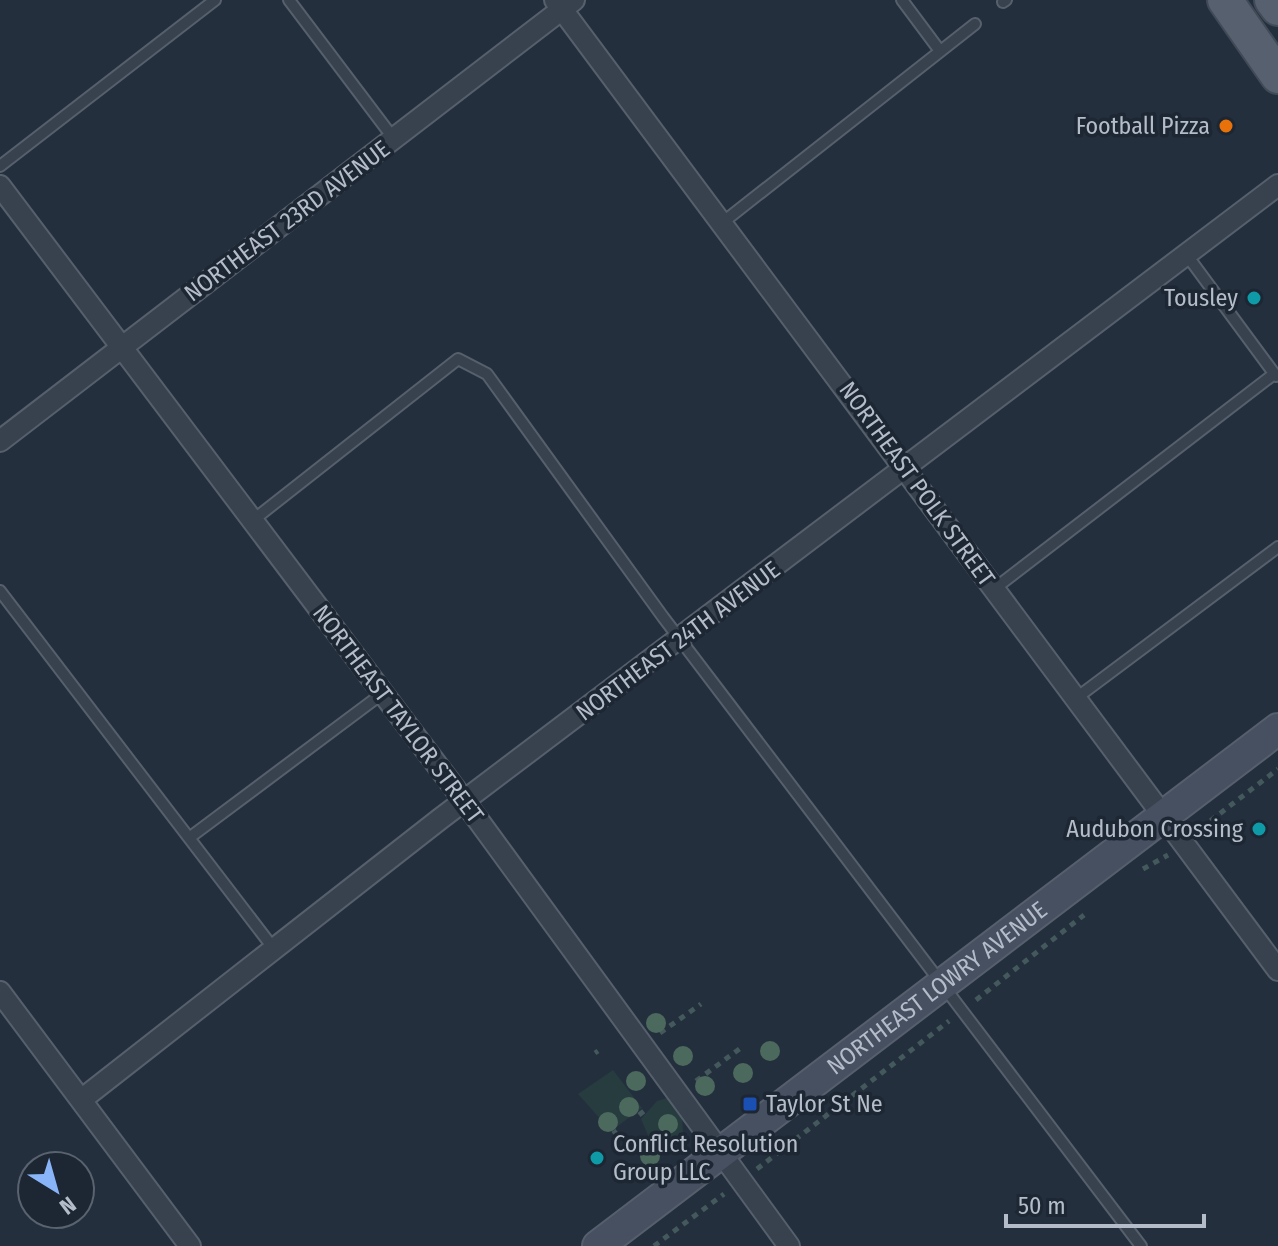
<svg xmlns="http://www.w3.org/2000/svg" width="1278" height="1246" font-family="'Fira Sans Condensed',sans-serif">
	<style>
		.green { fill: #263c3f }
		.lines { fill: none; stroke-linecap: round; stroke-linejoin: round }
		.lane-casing { stroke: #565f6c; stroke-width: 14 }
		.street-casing { stroke: #565f6c; stroke-width: 24 }
		.secondary-casing { stroke: #565f6c; stroke-width: 34 }
		.primary-casing { stroke: #414a57; stroke-width: 38 }
		.path { stroke: #44595c; stroke-width: 5; stroke-dasharray: 6 6; stroke-linecap: butt }
		.lane { stroke: #38414e; stroke-width: 10 }
		.street { stroke: #38414e; stroke-width: 20 }
		.secondary { stroke: #465061; stroke-width: 30 }
		.primary { stroke: #56606e; stroke-width: 34 }
		.tree { fill: #4b6a5d }
		.food-dot { fill: #e8710a; stroke: #1d2633; stroke-width: 3 }
		.culture-dot { fill: #0f9aa8; stroke: #1d2633; stroke-width: 3 }
		.transit-dot { fill: #1a4fb4; stroke: #1d2633; stroke-width: 3 }
		.labels { text-anchor: middle; dominant-baseline: central; stroke-width: 7; stroke-linejoin: round; paint-order: stroke }
		.poi-label { font-size: 24px; fill: #b4bcc9; stroke: #1d2633; text-anchor: end }
		.street-label { font-size: 24px; fill: #b4bcc9; stroke: #1d2633 }
	</style>
	<rect width="100%" height="100%" fill="#242f3e"/>
	<path class="green" d="M613,1070L642,1108L611,1131L578,1094Z
		M670,1097L682,1115L683,1133L665,1143L650,1140L641,1119L657,1101Z"/>
	<g class="lines">
		<g class="lane-casing">
			<path id="lane" d="M289,0L394,139
				M902,0L940,51
				M1003,2L1006,0
				M0,166L215,0
				M722,223L975,24
				M1186,254L1276,376
				M252,521L458,359L487,374L663,617L1141,1246
				M994,589L1274,374
				M0,591L274,949
				M1075,699L1278,547
				M189,838L383,693"/>
		</g>
		<g class="street-casing">
			<path id="street" d="M555,0L1278,970
				M0,186L465,802L789,1246
				M0,441L574,0
				M0,992L190,1246
				M81,1100L440,819L1278,185"/>
		</g>
		<g class="secondary-casing">
			<g id="secondary">
				<path id="s1" d="M598,1246L1278,729"/>
			</g>
		</g>
		<g class="primary-casing">
			<path id="primary" d="M1225,0L1278,76
				M1272,0L1278,8"/>
		</g>
		<path class="path" d="M1201,828L1278,769
			M1143,869L1168,855
			M976,1000L1084,915
			M660,1033L701,1004
			M595,1053L598,1051
			M696,1081L742,1047
			M639,1115L644,1111
			M613,1134L617,1131
			M757,1169L949,1021
			M654,1246L724,1194"/>
		<use href="#lane" class="lane"/>
		<use href="#street" class="street"/>
		<use href="#secondary" class="secondary"/>
		<use href="#primary" class="primary"/>
	</g>
	<g class="tree">
		<circle cx="656" cy="1023" r="10"/>
		<circle cx="770" cy="1051" r="10"/>
		<circle cx="683" cy="1056" r="10"/>
		<circle cx="743" cy="1073" r="10"/>
		<circle cx="636" cy="1081" r="10"/>
		<circle cx="705" cy="1086" r="10"/>
		<circle cx="629" cy="1107" r="10"/>
		<circle cx="608" cy="1122" r="10"/>
		<circle cx="668" cy="1124" r="10"/>
		<circle cx="650" cy="1156" r="10"/>
	</g>
	<circle class="food-dot" cx="1226" cy="126" r="8"/>
	<g class="culture-dot">
		<circle cx="1254" cy="298" r="8"/>
		<circle cx="1259" cy="829" r="8"/>
		<circle cx="597" cy="1158" r="8"/>
	</g>
	<rect class="transit-dot" x="742" y="1096" width="16" height="16" rx="4"/>
	<g class="labels">
		<g class="poi-label">
			<text x="1210" y="126">Football Pizza</text>
			<text x="1238" y="298">Tousley</text>
			<text x="1243" y="829">Audubon Crossing</text>
			<text x="766" y="1104" text-anchor="start">Taylor St Ne</text>
			<text x="613" y="1144" text-anchor="start">Conflict Resolution<tspan x="613" dy="28">Group LLC</tspan></text>
		</g>
		<g class="street-label">
			<text transform="translate(287 221) rotate(-37)">NORTHEAST 23RD AVENUE</text>
			<text transform="translate(917 484) rotate(54)">NORTHEAST POLK STREET</text>
			<text transform="translate(678 641) rotate(-37)">NORTHEAST 24TH AVENUE</text>
			<text transform="translate(398 714) rotate(53)">NORTHEAST TAYLOR STREET</text>
			<text stroke="none"><textPath href="#s1" startOffset="426">NORTHEAST LOWRY AVENUE</textPath></text>
		</g>
	</g>
	<g transform="translate(56 1190) rotate(143)"><circle r="38" fill="#1d2633" stroke="#59626f" stroke-width="2"/>
	<path d="M0-6L14 30L0 20L-14 30Z" fill="#8ab4f8"/>
	<text y="-12" font-size="22" font-weight="bold" text-anchor="middle" fill="#b4bcc9">N</text>
	</g>
	<path d="M1006 1214v12h198v-12" fill="none" stroke="#b4bcc9" stroke-width="4"/>
	<text x="1018" y="1214" font-size="24" fill="#b4bcc9" stroke="#1d2633" stroke-width="6" paint-order="stroke">50 m</text>
</svg>
